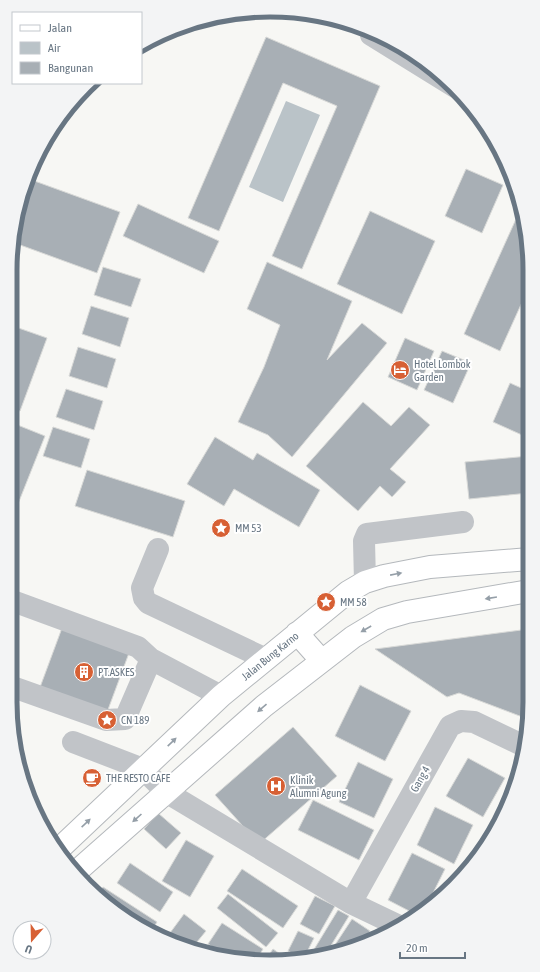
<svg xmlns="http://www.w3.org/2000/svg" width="540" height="972" font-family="'Asap Condensed',sans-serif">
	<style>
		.water { fill: #bac3c8 }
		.building { fill: #a8afb5; stroke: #d8d9d7 }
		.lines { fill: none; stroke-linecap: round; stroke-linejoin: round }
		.major-casing { stroke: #b4b8bc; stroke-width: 24 }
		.minor { stroke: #c1c4c8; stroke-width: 22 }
		.major { stroke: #fff; stroke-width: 22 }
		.oneway { fill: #959fa8 }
		.labels { text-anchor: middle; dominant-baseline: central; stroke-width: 4; stroke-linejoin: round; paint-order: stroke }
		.poi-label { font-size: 11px; fill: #687683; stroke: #fff; text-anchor: start }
		.street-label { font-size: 11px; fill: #687683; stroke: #fff }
		.rim { fill: none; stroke: #687683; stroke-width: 5 }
	</style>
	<rect width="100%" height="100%" fill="#f7f7f4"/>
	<path class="water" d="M286,101L320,115L283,202L249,187Z"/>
	<path class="building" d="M266,37L380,86L302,269L272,256L337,106L283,83L219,231L188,218Z
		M466,169L503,185L482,233L445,216Z
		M29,179L120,212L97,273L12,242L19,202Z
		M138,204L219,241L204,273L123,236Z
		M521,208L528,236V289L500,351L464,334Z
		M370,211L435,241L402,314L337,284Z
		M267,262L352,301L327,360L362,323L387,343L292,457L268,435L238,422L264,367L280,325L247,309Z
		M103,267L141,279L131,307L94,295Z
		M91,306L129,318L120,347L82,334Z
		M10,325L47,338L20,411L10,407Z
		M405,338L434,351L417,390L388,377Z
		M78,347L116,359L107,388L69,376Z
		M442,351L471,363L453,403L424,390Z
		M510,383L528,391V421L522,435L493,422Z
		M66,389L103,401L94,430L56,417Z
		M363,402L391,426L409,407L430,425L390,469L406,482L392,497L380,486L358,511L306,466Z
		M10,422L45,436L10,524Z
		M53,427L90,439L81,468L43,456Z
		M215,437L253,460L257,453L320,490L299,527L234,489L224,506L187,484Z
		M529,456V493L469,499L465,462Z
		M87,470L185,501L173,537L75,506Z
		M62,628L129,653L106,715L39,690Z
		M529,629V708L525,718L459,693L447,697L375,649Z
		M360,685L411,711L385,761L335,736Z
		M293,727L337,776L259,844L215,795Z
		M468,758L505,778L483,817L446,796Z
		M358,762L393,779L374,818L339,802Z
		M513,783L516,785L499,825L495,823Z
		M313,800L374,830L359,860L298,830Z
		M435,807L473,825L454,864L417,845Z
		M158,813L181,833L166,849L144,829Z
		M186,840L214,856L190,897L162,881Z
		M412,853L445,869L426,907L415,914L388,900Z
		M130,863L173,892L160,912L117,883Z
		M242,869L298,906L283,928L227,891Z
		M103,887L157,922L152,930L125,918L99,893Z
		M228,894L278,933L266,947L217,908Z
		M315,896L335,906L319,934L300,924Z
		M338,910L349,916L327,952L310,956Z
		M184,914L206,931L192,948L167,937Z
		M352,919L370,931L362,944L331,951Z
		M222,923L263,949L257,959L227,956L208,944Z
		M298,931L314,938L304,958H302L288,951Z
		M273,949L290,961L266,959Z"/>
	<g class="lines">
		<g class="major-casing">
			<path id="major" d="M297,633L321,660
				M58,850L221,696L348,592L365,582L384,576L430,567L529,559
				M76,872L264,706L353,637L383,619L407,612L529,591"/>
		</g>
		<path class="minor" d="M371,35L455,87
			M158,549L142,588L144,598L148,603L266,659
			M365,582L364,541L367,534L463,522
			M10,600L138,647L151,659L221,696
			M10,686L106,720L125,719L151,659
			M73,742L143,769L166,792L351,903L397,925
			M351,903L450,726L461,721L474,722L524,746"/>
		<use href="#major" class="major"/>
	</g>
	<defs><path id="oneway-solid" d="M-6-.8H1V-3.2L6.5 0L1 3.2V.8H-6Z"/></defs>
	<g class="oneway">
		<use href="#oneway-solid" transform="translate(396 574) rotate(-11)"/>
		<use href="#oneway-solid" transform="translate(491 598) rotate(171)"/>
		<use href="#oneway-solid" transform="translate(366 629) rotate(150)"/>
		<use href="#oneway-solid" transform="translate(262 708) rotate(139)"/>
		<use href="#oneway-solid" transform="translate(172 742) rotate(-44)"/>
		<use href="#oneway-solid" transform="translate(137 818) rotate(138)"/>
		<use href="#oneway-solid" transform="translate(86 823) rotate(-43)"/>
	</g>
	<defs>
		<g id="hotel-disc" transform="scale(1)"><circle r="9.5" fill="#d76034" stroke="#fff"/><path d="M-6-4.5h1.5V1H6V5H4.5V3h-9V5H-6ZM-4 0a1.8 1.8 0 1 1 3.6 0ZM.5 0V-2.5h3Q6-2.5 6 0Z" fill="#fff"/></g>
		<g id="sight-disc" transform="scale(1)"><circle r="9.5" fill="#d76034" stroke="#fff"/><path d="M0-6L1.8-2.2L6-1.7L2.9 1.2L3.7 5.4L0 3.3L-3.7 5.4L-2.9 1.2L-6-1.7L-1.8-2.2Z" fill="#fff"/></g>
		<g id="building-disc" transform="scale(1)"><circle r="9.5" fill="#d76034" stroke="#fff"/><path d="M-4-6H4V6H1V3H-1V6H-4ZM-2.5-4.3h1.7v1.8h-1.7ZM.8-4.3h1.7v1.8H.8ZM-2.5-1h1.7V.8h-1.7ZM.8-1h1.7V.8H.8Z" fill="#fff"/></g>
		<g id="cafe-disc" transform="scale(1)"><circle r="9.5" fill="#d76034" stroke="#fff"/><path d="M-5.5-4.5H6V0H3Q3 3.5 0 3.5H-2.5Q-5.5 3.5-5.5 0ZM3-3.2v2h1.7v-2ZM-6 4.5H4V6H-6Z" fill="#fff"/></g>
		<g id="hospital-disc" transform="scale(1)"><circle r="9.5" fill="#d76034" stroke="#fff"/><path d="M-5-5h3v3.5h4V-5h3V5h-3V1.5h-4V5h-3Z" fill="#fff"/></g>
	</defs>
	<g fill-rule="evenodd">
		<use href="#hotel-disc" x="400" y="370"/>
		<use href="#sight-disc" x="221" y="528"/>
		<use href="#sight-disc" x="326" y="602"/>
		<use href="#building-disc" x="84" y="672"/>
		<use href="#sight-disc" x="107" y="720"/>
		<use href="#cafe-disc" x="92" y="778"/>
		<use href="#hospital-disc" x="276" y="786"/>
	</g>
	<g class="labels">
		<g class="poi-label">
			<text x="414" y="364">Hotel Lombok<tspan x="414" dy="13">Garden</tspan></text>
			<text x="235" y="528">MM 53</text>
			<text x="340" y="602">MM 58</text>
			<text x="98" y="672">PT.ASKES</text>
			<text x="121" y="720">CN 189</text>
			<text x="106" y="778">THE RESTO CAFE</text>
			<text x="290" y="780">Klinik<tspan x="290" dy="13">Alumni Agung</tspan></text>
		</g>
		<g class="street-label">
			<text transform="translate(270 656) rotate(-39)">Jalan Bung Karno</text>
			<text transform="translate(420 779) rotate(-61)">Gang 4</text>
		</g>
	</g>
	<path d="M0 0H540V972H0ZM270 17H270A253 253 0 0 1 523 270V702A253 253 0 0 1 270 955H270A253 253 0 0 1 17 702V270A253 253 0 0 1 270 17Z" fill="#f3f4f5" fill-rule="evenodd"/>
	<path class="rim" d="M270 17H270A253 253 0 0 1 523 270V702A253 253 0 0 1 270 955H270A253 253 0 0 1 17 702V270A253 253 0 0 1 270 17Z"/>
	<rect x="12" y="12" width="130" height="72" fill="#ffffff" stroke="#c3c8cd"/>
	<rect x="20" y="25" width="20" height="6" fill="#ffffff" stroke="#c3c8cd"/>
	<text x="48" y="32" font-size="12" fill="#687683">Jalan</text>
	<rect x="20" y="42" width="20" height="12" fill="#bac3c8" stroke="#c3c8cd"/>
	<text x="48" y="52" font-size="12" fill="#687683">Air</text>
	<rect x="20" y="62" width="20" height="12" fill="#a8afb5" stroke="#c3c8cd"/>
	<text x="48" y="72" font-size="12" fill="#687683">Bangunan</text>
	<g transform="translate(32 940) rotate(200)"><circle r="19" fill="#ffffff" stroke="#c3c8cd"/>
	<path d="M0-3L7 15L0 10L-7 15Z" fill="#d76034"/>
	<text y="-6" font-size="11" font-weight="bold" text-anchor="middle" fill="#687683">U</text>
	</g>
	<path d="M400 952v6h65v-6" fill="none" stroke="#687683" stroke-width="2"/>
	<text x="406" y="952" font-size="12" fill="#687683" stroke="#ffffff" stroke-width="3" paint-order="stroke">20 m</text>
</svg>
